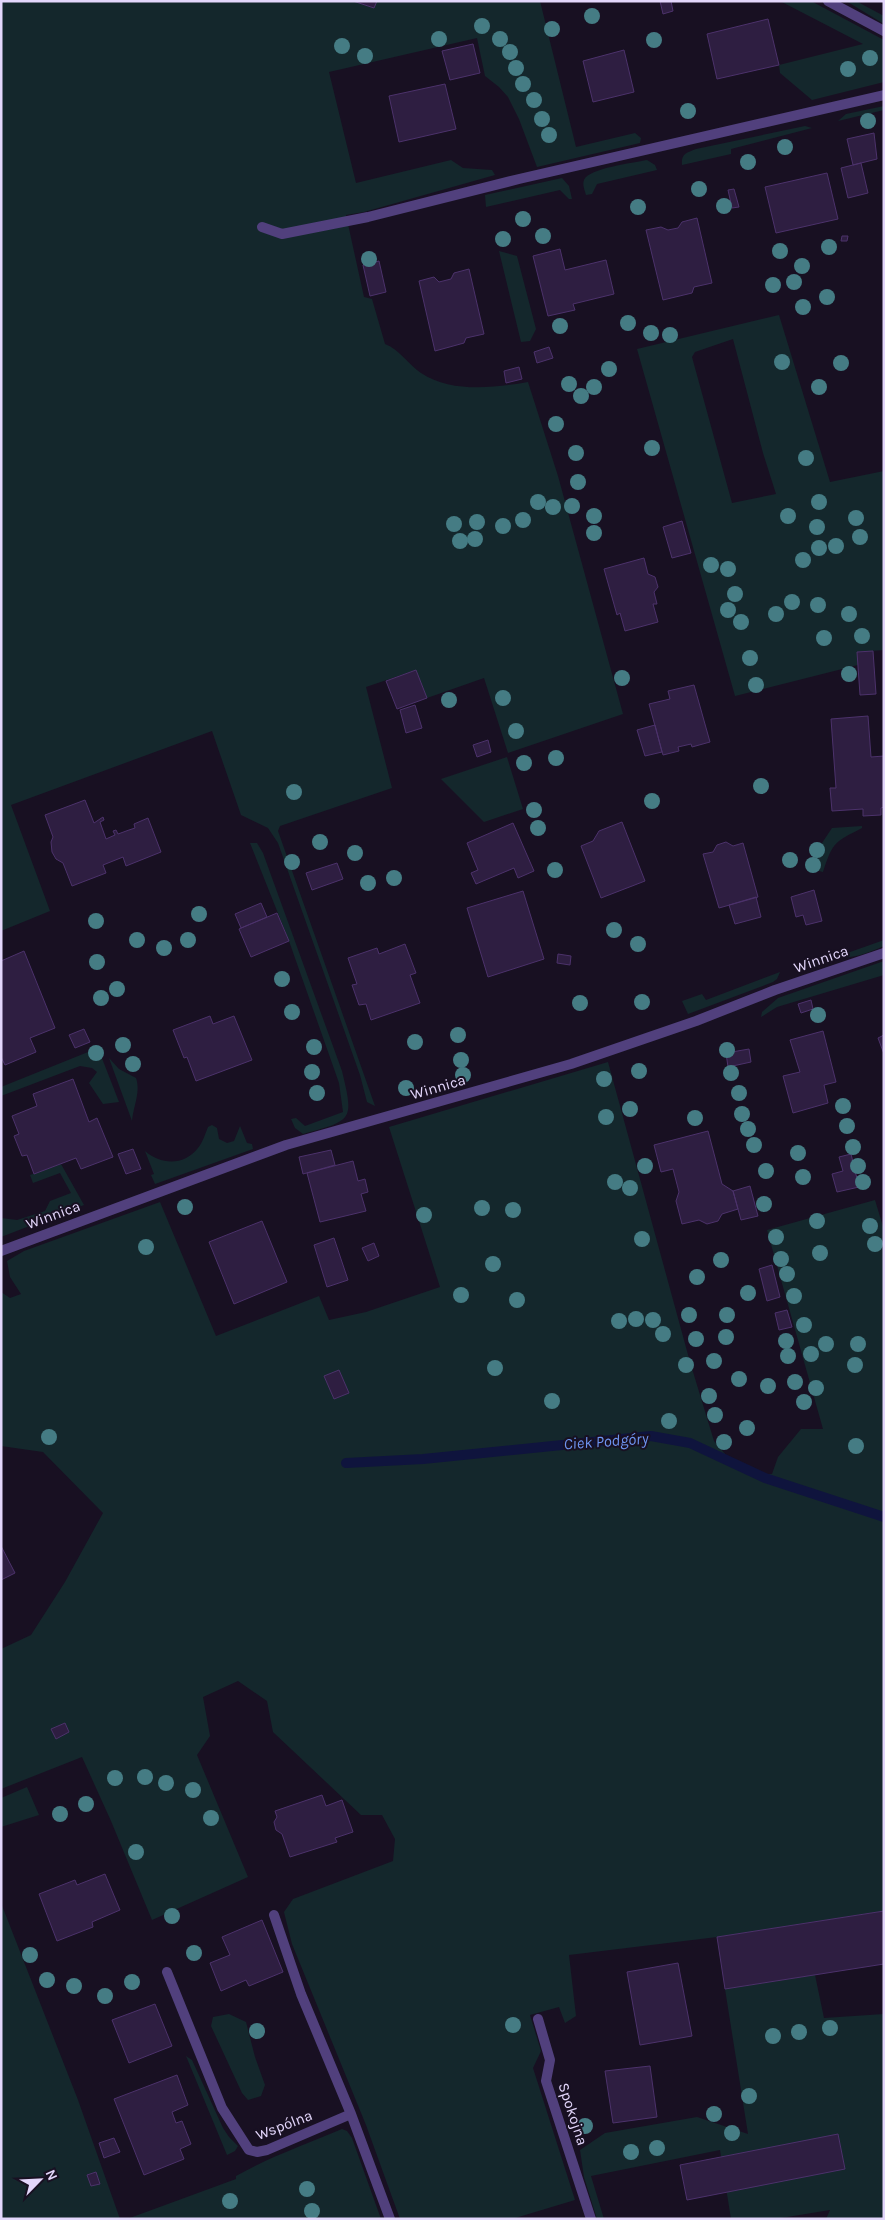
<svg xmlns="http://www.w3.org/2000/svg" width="885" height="2220" font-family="Karla,sans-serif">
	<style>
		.green { fill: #14272c; fill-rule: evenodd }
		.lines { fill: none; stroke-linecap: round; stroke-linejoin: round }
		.stream { stroke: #0f143d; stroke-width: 10 }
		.building { fill: #2e1e41; stroke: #4c326b }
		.lane { stroke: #51407d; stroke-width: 10 }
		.street { stroke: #51407d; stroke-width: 10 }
		.tree { fill: #457c84 }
		.labels { text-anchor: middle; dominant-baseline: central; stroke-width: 4; stroke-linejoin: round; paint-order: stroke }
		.street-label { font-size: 15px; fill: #e3d6fb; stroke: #181022 }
		.water-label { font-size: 16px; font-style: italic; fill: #6e94f1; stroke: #181022 }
	</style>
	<rect width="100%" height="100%" fill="#181022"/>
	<path class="green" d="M1,1H540L576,147L635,133L641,138L640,143L537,167L519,119L508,97L499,87L485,76L477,38L329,72L356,183L451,160L463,168L492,170L495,175L364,212L346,215L364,297L372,299L385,344C400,350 408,364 421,373C451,393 494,388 528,382L558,476L623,714L508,753L484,678L427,698L416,670L366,687L392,788L280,826L278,831L375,1106L367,1102L360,1075L278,843L268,828L241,815L212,731L11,805L50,911L1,931Z
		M780,1H811L884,40V82L812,100L780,73L779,65L863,44Z
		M846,1H856L884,16V24Z
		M884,106V110L838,121L846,114Z
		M805,126L812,128L731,149V154L682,165C681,154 686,153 696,149Z
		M647,160L655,165L657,170L597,184L592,194L586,195C585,191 582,185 584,180C589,168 633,163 647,160Z
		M562,178L569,186L572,199H569L560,190L486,207L485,195Z
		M499,251L517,256L536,329L530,341L521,342Z
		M779,315L830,482L884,471V650L857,652L858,665L735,696L637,349ZM733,339L763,453L776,494L732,503L692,357L695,352Z
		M507,757L523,809L484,822L441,779Z
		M862,826V828C835,842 833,841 823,872L811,869L822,843L832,828Z
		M250,843H257L263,853L342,1071C354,1121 353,1120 303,1134L295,1128L291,1119L296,1118L305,1126L343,1112L339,1083L289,941Z
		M884,940V946C868,953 853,959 836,957Z
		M884,961V975L777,1007L761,1017L762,1012L778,998Z
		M780,972L777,979L773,982L688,1014L682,1001L702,994L706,1000Z
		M98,1048L119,1102L103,1104L89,1083L97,1072L92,1068L80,1066L1,1096V1087Z
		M109,1058L119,1069L136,1078C141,1092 133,1107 132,1121Z
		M608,1062L690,1362L714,1441L726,1455L765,1474H772L778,1457L801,1429H823L767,1230L875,1200L884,1230V1911L717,1937L569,1955L576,2016L565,2023L559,2007L530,2015L541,2051L533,2068L575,2200L512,2219H400L366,2125L292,1944L284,1912L293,1899L393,1861L395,1839L382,1815H361L273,1732L267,1701L238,1681L203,1697L210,1736L197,1755L248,1877L152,1920L111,1821L82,1757L1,1789V1649L31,1635L65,1582L103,1513L43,1452L1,1446V1292L10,1298L21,1294L10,1277L7,1261L24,1251L160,1202L216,1336L319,1296L329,1320L366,1312L440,1287L389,1127Z
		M212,1125L217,1128L219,1139L227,1143L234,1141L240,1126L247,1143L252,1144L253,1149L155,1184L151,1175L154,1174L145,1151C161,1165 184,1166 198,1148C203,1142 205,1134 208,1127Z
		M61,1164L84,1205L1,1237V1218L17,1220L45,1211L50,1201L71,1193L60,1173L33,1183L30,1175Z
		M27,1787L39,1815L1,1827V1798Z
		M1,1903L78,2100L120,2219H1Z
		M815,1975L824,2018L884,2014V2219H826L830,2210L775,2219H731L720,2150L591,2176L604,2219H597L584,2177L580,2150L605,2133L697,2117L748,2134L725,1989Z
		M229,2014L246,2022L255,2057L265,2085L261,2096L248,2100L242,2093L211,2026L213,2017Z
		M186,2056L192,2060L223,2128L229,2137L238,2146L235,2151L227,2155Z
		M342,2129L347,2131L352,2138L381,2219H127L236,2179V2176C269,2157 307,2144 342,2129Z"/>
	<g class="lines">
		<path class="stream" d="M346,1463L423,1459L651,1436L690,1443L765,1478L884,1517"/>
	</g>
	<path class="building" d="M353,1H377L374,8Z
		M660,1H671L673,11L663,14Z
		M768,19L779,65L717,79L707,34Z
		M473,44L480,73L450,80L442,51Z
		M624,50L634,92L593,102L583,61Z
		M445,84L456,129L399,142L389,96Z
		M874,133L877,159L853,165L847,139Z
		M861,163L868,193L848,198L841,168Z
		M827,173L838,219L776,233L765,187Z
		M734,189L739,207L732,208L728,190Z
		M697,218L712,283L694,287L692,293L663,300L646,230L661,227L668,230L678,228L682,222Z
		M842,236H848L847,241H841Z
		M560,249L565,270L606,260L614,294L573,304L575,310L548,316L533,256Z
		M379,261L386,292L370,296L363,265Z
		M469,269L484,334L466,338L464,343L435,351L419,281L434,277L439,282L451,279L454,273Z
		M549,347L553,358L537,363L534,352Z
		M519,367L522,379L506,383L504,371Z
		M682,521L691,553L672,558L663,527Z
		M644,558L648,574L655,577L658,587L654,592L657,604H653L658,622L625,631L620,613L617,615L604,569Z
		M873,651L876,694L860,695L857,652Z
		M416,670L427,698L397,709L386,681Z
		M694,685L710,742L692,747L691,744L678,747L679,751L663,755L649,704L670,699L668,691Z
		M415,705L422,728L406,733L400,710Z
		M868,716L871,757L884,756V807L881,808V815L863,816V809L832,811L830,788H836L831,719Z
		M655,725L662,752L645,756L637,730Z
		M488,740L491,752L477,757L473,745Z
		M85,800L94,823L103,817L104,820L100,822L106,839L115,835L113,831L116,830L118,834L129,830L135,828L134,824L148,818L161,852L126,866L123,857L103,865L106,873L72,886L63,863L56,859L52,852L51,842L53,837L45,815Z
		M622,822L645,881L601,898L581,846L593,841L599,831Z
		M513,823L534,871L518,878L514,868L476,884L471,873L478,870L467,843Z
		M726,842L733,846L743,843L758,897L719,908L703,854L713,852L717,845Z
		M337,863L343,879L312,890L306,873Z
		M814,890L822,921L806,925L803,915L796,917L791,897Z
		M523,891L544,959L488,977L467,908Z
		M756,897L761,917L735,924L729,905Z
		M261,903L267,917L241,928L235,914Z
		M277,913L289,941L251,957L239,929Z
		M405,944L416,973L410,975L420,1003L371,1020L366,1004L359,1005L352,985L357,984L348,958L377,948L379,954Z
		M24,951L55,1028L30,1038L36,1052L5,1065L1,1057V961Z
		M558,954L571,956L570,965L557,963Z
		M811,1000L813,1009L801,1013L798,1004Z
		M210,1016L213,1024L234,1016L252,1060L196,1081L187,1057L184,1058L173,1030Z
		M84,1029L90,1042L75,1048L69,1035Z
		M823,1031L836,1082L824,1085L828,1103L793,1113L783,1076L800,1072L790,1040Z
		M884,1035V1054L878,1038Z
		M749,1049L751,1062L728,1067L726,1053Z
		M73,1079L89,1122L97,1118L113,1157L81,1169L76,1158L34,1174L27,1155L22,1156L14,1136L19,1134L12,1116L37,1106L33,1094Z
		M708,1131L722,1184L733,1191L738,1209L722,1214L718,1221L707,1224L699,1220L682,1224L676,1201L679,1192L673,1169L661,1172L654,1145Z
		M133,1149L141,1169L126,1174L118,1154Z
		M331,1150L335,1165L303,1174L299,1157Z
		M851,1154L859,1187L837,1192L832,1174L843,1171L839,1157Z
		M353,1161L358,1181L365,1179L368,1192L361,1194L366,1211L320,1222L307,1173Z
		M750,1186L758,1216L741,1220L733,1191Z
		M262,1221L287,1282L234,1304L209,1242Z
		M334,1238L348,1280L327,1287L314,1245Z
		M374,1243L379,1256L368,1261L362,1248Z
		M772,1265L780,1297L767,1301L759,1269Z
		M787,1310L792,1327L779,1330L775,1313Z
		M339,1370L349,1393L334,1399L324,1376Z
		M1,1546L15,1573L1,1580Z
		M65,1723L69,1732L56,1739L51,1729Z
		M322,1795L326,1806L342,1800L353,1832L335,1838L337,1842L290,1857L282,1834L276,1830L274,1822L277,1817L275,1811Z
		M105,1874L120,1910L92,1922L93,1927L57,1941L39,1894L75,1880L77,1885Z
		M884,1911V1964L725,1989L717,1937Z
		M262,1920L283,1972L249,1986L246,1980L221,1991L210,1963L230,1955L222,1937Z
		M678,1963L692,2036L640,2045L627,1972Z
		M155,2004L172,2046L129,2063L112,2020Z
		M650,2066L657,2117L613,2123L605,2071Z
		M177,2075L188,2105L172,2112L176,2123L182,2121L191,2144L180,2149L184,2159L144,2175L114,2099Z
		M838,2134L845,2169L687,2200L680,2165Z
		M114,2138L120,2152L104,2158L99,2143Z
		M96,2172L100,2184L91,2186L87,2175Z"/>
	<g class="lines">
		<path class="lane" d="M828,1L884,31
			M274,1915L301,1994L351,2114
			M167,1972L222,2108L249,2150L257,2152L267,2150L351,2114L390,2219
			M538,2019L550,2060L546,2081L591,2219"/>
		<path class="street" d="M262,227L282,234L368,217L519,179L884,95
			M1,1251L286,1145L571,1064L696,1021L775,990L884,953"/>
	</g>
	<g class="tree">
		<circle cx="592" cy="16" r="8"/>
		<circle cx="482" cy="26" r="8"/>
		<circle cx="552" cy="29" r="8"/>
		<circle cx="439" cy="39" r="8"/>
		<circle cx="500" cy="39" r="8"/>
		<circle cx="654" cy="40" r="8"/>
		<circle cx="342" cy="46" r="8"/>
		<circle cx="510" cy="52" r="8"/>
		<circle cx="365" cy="56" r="8"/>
		<circle cx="870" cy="58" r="8"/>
		<circle cx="516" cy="68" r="8"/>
		<circle cx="848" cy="69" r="8"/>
		<circle cx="523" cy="84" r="8"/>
		<circle cx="534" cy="100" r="8"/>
		<circle cx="688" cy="111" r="8"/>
		<circle cx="542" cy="119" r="8"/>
		<circle cx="868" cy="121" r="8"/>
		<circle cx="549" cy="135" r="8"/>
		<circle cx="785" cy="147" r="8"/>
		<circle cx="748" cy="162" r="8"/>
		<circle cx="699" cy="189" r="8"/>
		<circle cx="724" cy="206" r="8"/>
		<circle cx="638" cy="207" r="8"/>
		<circle cx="523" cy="219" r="8"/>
		<circle cx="543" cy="236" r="8"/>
		<circle cx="503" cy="239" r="8"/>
		<circle cx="829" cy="247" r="8"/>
		<circle cx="780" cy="251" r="8"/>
		<circle cx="369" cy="259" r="8"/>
		<circle cx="802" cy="266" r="8"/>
		<circle cx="794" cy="282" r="8"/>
		<circle cx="773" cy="285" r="8"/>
		<circle cx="827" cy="297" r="8"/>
		<circle cx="803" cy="307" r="8"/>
		<circle cx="628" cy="323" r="8"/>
		<circle cx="560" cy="326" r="8"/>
		<circle cx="651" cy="333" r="8"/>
		<circle cx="670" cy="335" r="8"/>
		<circle cx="782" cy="362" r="8"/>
		<circle cx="841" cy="363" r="8"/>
		<circle cx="609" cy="369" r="8"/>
		<circle cx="569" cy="384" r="8"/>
		<circle cx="594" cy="387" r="8"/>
		<circle cx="819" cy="387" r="8"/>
		<circle cx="581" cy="396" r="8"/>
		<circle cx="556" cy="424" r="8"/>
		<circle cx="652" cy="448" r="8"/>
		<circle cx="576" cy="453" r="8"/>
		<circle cx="806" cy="458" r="8"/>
		<circle cx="578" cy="482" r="8"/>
		<circle cx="538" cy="502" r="8"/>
		<circle cx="819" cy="502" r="8"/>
		<circle cx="572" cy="506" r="8"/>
		<circle cx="553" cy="507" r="8"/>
		<circle cx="594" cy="516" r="8"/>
		<circle cx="788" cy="516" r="8"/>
		<circle cx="856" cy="518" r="8"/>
		<circle cx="523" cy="520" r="8"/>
		<circle cx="477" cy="522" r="8"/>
		<circle cx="454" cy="524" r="8"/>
		<circle cx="503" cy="526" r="8"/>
		<circle cx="817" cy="527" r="8"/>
		<circle cx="594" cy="533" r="8"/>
		<circle cx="860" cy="537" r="8"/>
		<circle cx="475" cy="539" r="8"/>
		<circle cx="460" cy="541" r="8"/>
		<circle cx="836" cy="546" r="8"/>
		<circle cx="819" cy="548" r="8"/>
		<circle cx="803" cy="560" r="8"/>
		<circle cx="711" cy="565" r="8"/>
		<circle cx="728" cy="569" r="8"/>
		<circle cx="735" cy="594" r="8"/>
		<circle cx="792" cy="602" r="8"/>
		<circle cx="818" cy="605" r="8"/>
		<circle cx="728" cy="610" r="8"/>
		<circle cx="776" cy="614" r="8"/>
		<circle cx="849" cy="614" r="8"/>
		<circle cx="741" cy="622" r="8"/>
		<circle cx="862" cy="636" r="8"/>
		<circle cx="824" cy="638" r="8"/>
		<circle cx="750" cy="658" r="8"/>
		<circle cx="849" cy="674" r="8"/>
		<circle cx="622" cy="678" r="8"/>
		<circle cx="756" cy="685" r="8"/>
		<circle cx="503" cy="698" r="8"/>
		<circle cx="449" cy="700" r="8"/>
		<circle cx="516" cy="731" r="8"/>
		<circle cx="556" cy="758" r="8"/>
		<circle cx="524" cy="763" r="8"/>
		<circle cx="761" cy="786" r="8"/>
		<circle cx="294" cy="792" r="8"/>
		<circle cx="652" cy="801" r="8"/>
		<circle cx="534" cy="810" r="8"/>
		<circle cx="538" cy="828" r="8"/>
		<circle cx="320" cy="842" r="8"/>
		<circle cx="817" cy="850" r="8"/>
		<circle cx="355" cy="853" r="8"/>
		<circle cx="790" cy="860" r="8"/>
		<circle cx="292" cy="862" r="8"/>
		<circle cx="813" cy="865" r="8"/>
		<circle cx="555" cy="870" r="8"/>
		<circle cx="394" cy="878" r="8"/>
		<circle cx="368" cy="883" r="8"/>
		<circle cx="199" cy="914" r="8"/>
		<circle cx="96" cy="921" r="8"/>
		<circle cx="614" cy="930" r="8"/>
		<circle cx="137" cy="940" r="8"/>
		<circle cx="188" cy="940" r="8"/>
		<circle cx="638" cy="944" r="8"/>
		<circle cx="164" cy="948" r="8"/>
		<circle cx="97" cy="962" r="8"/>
		<circle cx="282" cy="979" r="8"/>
		<circle cx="117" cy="989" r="8"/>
		<circle cx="101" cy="998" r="8"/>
		<circle cx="642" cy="1002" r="8"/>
		<circle cx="580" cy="1003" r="8"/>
		<circle cx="292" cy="1012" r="8"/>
		<circle cx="818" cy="1015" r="8"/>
		<circle cx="458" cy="1035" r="8"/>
		<circle cx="415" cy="1042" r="8"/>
		<circle cx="123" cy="1045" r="8"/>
		<circle cx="314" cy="1047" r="8"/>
		<circle cx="727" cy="1050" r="8"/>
		<circle cx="96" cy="1053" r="8"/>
		<circle cx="461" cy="1060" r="8"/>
		<circle cx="133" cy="1064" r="8"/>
		<circle cx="639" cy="1071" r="8"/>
		<circle cx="312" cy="1072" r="8"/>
		<circle cx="731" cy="1073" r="8"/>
		<circle cx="463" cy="1075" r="8"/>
		<circle cx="604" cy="1079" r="8"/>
		<circle cx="406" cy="1088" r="8"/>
		<circle cx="317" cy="1093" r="8"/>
		<circle cx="739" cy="1093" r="8"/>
		<circle cx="843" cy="1106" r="8"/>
		<circle cx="630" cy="1109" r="8"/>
		<circle cx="742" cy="1114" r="8"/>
		<circle cx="606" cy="1117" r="8"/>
		<circle cx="695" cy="1118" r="8"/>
		<circle cx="847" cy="1126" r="8"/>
		<circle cx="748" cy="1129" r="8"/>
		<circle cx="754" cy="1145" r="8"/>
		<circle cx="853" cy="1147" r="8"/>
		<circle cx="798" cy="1153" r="8"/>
		<circle cx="645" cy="1166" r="8"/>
		<circle cx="858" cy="1166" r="8"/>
		<circle cx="766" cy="1171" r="8"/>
		<circle cx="803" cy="1177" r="8"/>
		<circle cx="615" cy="1182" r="8"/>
		<circle cx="863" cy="1182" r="8"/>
		<circle cx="630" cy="1188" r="8"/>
		<circle cx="764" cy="1204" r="8"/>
		<circle cx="185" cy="1207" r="8"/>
		<circle cx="482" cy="1208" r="8"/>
		<circle cx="513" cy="1210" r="8"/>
		<circle cx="424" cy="1215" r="8"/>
		<circle cx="817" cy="1221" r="8"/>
		<circle cx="870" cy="1226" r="8"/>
		<circle cx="776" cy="1237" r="8"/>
		<circle cx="642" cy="1239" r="8"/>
		<circle cx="875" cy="1244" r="8"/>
		<circle cx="146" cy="1247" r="8"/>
		<circle cx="820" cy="1253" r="8"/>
		<circle cx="781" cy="1259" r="8"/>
		<circle cx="721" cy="1260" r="8"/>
		<circle cx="493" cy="1264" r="8"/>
		<circle cx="787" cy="1274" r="8"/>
		<circle cx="697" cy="1277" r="8"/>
		<circle cx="748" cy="1293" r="8"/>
		<circle cx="461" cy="1295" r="8"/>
		<circle cx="794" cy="1296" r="8"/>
		<circle cx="517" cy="1300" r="8"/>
		<circle cx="689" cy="1315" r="8"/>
		<circle cx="727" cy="1315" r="8"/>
		<circle cx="636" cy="1319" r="8"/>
		<circle cx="653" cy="1320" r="8"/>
		<circle cx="619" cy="1321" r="8"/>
		<circle cx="804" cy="1325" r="8"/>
		<circle cx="663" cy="1334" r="8"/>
		<circle cx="726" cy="1337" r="8"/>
		<circle cx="696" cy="1339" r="8"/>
		<circle cx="786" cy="1341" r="8"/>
		<circle cx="826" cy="1344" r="8"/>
		<circle cx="858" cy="1344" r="8"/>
		<circle cx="811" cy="1354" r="8"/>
		<circle cx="788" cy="1356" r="8"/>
		<circle cx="714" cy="1361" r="8"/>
		<circle cx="686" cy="1365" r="8"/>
		<circle cx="855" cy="1365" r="8"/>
		<circle cx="495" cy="1368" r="8"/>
		<circle cx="739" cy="1379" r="8"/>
		<circle cx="795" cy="1382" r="8"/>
		<circle cx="768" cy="1386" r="8"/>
		<circle cx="816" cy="1388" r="8"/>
		<circle cx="709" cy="1396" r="8"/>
		<circle cx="552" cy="1401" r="8"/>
		<circle cx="804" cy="1402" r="8"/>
		<circle cx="715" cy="1415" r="8"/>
		<circle cx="669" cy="1421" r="8"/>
		<circle cx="747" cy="1428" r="8"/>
		<circle cx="49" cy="1437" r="8"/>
		<circle cx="724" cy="1442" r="8"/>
		<circle cx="856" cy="1446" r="8"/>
		<circle cx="145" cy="1777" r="8"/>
		<circle cx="115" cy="1778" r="8"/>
		<circle cx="166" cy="1783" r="8"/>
		<circle cx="193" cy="1790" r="8"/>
		<circle cx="86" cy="1804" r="8"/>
		<circle cx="60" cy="1814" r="8"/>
		<circle cx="211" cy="1818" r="8"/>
		<circle cx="136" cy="1852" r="8"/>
		<circle cx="172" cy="1916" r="8"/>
		<circle cx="194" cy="1953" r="8"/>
		<circle cx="30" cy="1955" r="8"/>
		<circle cx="47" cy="1980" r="8"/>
		<circle cx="132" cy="1982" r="8"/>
		<circle cx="74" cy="1986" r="8"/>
		<circle cx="105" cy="1996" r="8"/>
		<circle cx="513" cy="2025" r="8"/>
		<circle cx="830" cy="2028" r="8"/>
		<circle cx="257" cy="2031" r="8"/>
		<circle cx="799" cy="2032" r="8"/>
		<circle cx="773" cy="2036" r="8"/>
		<circle cx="749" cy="2096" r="8"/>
		<circle cx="714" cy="2114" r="8"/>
		<circle cx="585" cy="2126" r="8"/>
		<circle cx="732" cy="2133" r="8"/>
		<circle cx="657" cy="2148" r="8"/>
		<circle cx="631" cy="2152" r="8"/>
		<circle cx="307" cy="2189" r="8"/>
		<circle cx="230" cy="2201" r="8"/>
		<circle cx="312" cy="2211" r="8"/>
	</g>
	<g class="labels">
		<g class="street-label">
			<text transform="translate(821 959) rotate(-19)">Winnica</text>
			<text transform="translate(438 1087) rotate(-16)">Winnica</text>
			<text transform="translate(53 1215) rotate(-20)">Winnica</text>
			<text transform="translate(573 2114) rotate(72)">Spokojna</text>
			<text transform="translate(284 2125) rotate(-21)">Wspólna</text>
		</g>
		<g class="water-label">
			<text transform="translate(606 1441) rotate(-4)">Ciek Podgóry</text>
		</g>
	</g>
	<rect width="885" height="2220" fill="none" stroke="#e3d6fb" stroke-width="5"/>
	<g transform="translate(40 2180) rotate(66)" stroke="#181022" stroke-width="4" paint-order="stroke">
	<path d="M0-4L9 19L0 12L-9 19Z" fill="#e3d6fb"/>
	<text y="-8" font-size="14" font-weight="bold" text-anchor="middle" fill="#e3d6fb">N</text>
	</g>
</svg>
